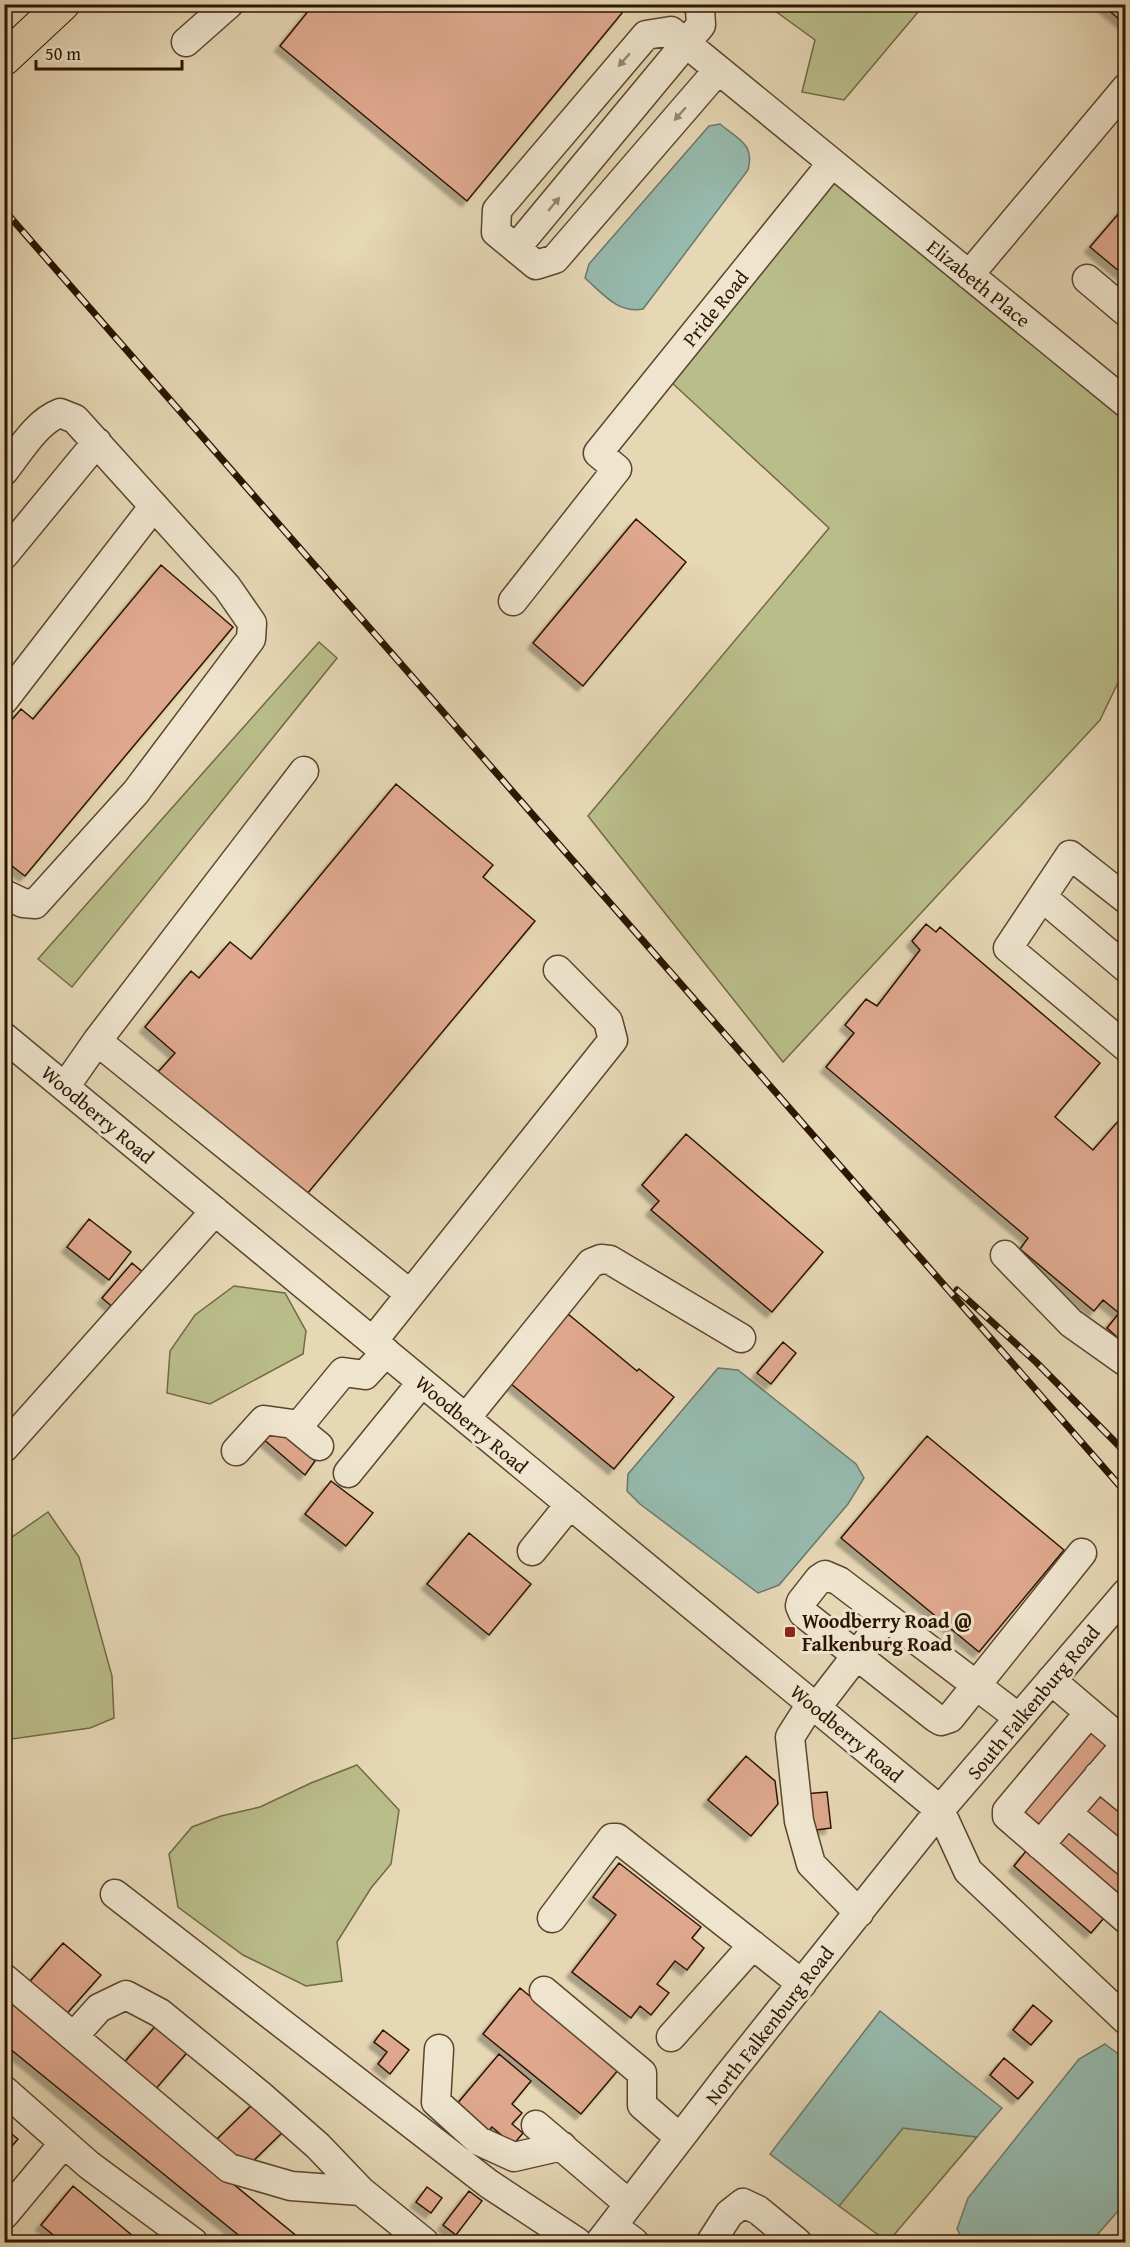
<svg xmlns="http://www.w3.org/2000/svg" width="1130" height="2247" font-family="'Gentium Book Plus',serif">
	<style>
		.green { fill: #b9bd8a; stroke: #726945; stroke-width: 1.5 }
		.water { fill: #96baae; stroke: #6c7868; stroke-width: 1.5 }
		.building { fill: #dfa88e; stroke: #2c1500; stroke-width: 1.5; filter: url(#shadow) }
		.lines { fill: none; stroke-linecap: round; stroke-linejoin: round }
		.minor-casing { stroke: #5a462d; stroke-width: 31 }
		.highway-casing { stroke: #2c1500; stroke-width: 35 }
		.minor { stroke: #efe5cf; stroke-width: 28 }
		.highway { stroke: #e6d7b5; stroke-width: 33 }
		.rail-casing { stroke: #2c1500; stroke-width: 7 }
		.rail { stroke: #efe5cf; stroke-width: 4.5; stroke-dasharray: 14; stroke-linecap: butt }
		.oneway { fill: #978772 }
		.poi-dot { fill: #8f2418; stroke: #efe5cf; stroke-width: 2 }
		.labels { text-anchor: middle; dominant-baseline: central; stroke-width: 6; stroke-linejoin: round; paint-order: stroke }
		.street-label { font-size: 20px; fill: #2c1500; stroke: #efe5cf }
		.poi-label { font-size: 20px; font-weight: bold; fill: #2c1500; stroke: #efe5cf; text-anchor: start }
	</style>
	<defs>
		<filter id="shadow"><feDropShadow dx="-5.5" dy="5.5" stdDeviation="1.5" flood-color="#0004"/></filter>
	</defs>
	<rect width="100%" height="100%" fill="#e6d7b5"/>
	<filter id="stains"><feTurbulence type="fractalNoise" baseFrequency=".00333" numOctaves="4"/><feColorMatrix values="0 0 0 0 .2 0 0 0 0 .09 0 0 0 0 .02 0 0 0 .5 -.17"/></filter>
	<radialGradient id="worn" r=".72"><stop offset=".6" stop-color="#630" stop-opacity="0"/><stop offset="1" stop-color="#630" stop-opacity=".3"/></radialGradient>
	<path class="green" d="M767,5H924L844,100L802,92L815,40Z
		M833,178L1125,418V668L1100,720L783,1062L588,816L829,528L670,381Z
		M319,642L337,658L72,987L38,959Z
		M234,1286L285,1293L306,1331L303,1354L210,1404L167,1393L170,1351L195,1315Z
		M48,1512L79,1557L112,1676L114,1718L90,1728L5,1740V1542Z
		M357,1765L399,1810L391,1864L371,1888L337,1942L342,1981L306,1986L243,1955L178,1907L169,1854L192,1827L221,1816L260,1807L311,1783Z
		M903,2128L977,2137L888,2242L839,2206Z"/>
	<path class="water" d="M720,124C738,139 755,144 748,170L643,309C618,314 602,293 585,278L589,264L709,126Z
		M718,1368L738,1370L856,1464L864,1478L848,1504L779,1585L758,1593L640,1504L627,1491L628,1474Z
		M880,2011L1002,2108L977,2137L903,2128L839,2206L770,2154Z
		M1105,2044L1125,2059V2203L1091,2242H964L957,2229L968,2198L1079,2059Z"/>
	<path class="building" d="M314,4H612L622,13L467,201L280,46Z
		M1101,4H1126V25Z
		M1126,205V277L1090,247Z
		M636,519L686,562L583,686L533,643Z
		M161,565L233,627L25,876L4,860V729L21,709L33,719Z
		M396,784L493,865L483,877L535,921L307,1194L158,1072L175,1053L145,1027L191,971L199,978L230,942L251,959Z
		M926,924L936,932L940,927L1100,1063L1055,1117L1093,1150L1120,1119L1126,1124V1345L1107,1328L1119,1313L1103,1300L1094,1311L1020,1249L1028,1238L826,1067L854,1033L845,1025L866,999L877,1006L920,950L912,941Z
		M686,1134L823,1252L772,1312L651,1210L659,1201L642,1185Z
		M89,1219L131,1252L109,1280L67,1247Z
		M132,1263L145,1274L115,1309L102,1298Z
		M568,1314L637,1371L639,1369L674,1397L614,1469L510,1383Z
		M783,1342L796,1353L771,1384L757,1373Z
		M274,1425L315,1461L305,1475L262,1438Z
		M927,1436L1064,1550L979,1652L841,1538Z
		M331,1481L373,1513L346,1546L305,1514Z
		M469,1533L531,1584L489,1635L427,1584Z
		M1126,1710V1735L1114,1725Z
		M1085,1724L1112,1746L1035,1835L1009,1813Z
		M746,1756L775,1781L778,1804L751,1836L708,1800Z
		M1126,1760V1791L1110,1778Z
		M1099,1790L1126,1813V1851L1080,1812Z
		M827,1792L831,1828L808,1831L804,1794Z
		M1069,1826L1126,1874V1912L1050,1848Z
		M1026,1851L1104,1918L1091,1933L1014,1866Z
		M619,1863L701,1927L692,1938L704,1948L687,1970L675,1961L657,1984L669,1993L651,2015L640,2006L631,2018L572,1972L616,1915L593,1897Z
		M63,1943L101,1975L63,2018L26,1986Z
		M520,1988L619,2069L581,2114L483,2034Z
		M4,1996L304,2242H247L4,2044Z
		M1033,2005L1052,2021L1031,2045L1013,2030Z
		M159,2022L191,2048L154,2091L122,2065Z
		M383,2030L409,2050L390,2074L378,2064L387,2052L374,2042Z
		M499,2054L531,2081L512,2104L522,2113L512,2124L523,2133L513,2145L492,2127L482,2138L451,2111Z
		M1004,2058L1033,2082L1018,2099L990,2075Z
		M258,2099L287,2128L246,2168L217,2139Z
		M4,2128L18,2139L4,2155Z
		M73,2186L140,2242H62L41,2225Z
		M427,2187L442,2198L431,2213L416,2202Z
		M469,2191L482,2201L456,2235L443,2225Z"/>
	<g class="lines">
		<g class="minor-casing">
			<path id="minor" d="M186,42L229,4
				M718,70L555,259L536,265L496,232L497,210L646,35L671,31L1126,403
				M516,248L701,25L700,9L697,4
				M969,275L1126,88
				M1087,279L1126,312
				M4,471C20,451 36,422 60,413L75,419L227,587L252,623L251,639L136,792L35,904L23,903L4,894
				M4,555L97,442
				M513,601L617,469L598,453L832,163
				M4,700L154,506
				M1042,897L1126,968
				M1126,899L1070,855L1008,948L1126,1047
				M4,1037L940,1810L968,1871L1126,2020
				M97,1041L410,1294
				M65,1087L97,1041L304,771
				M1005,1255L1071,1323L1126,1362
				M373,1341L613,1040L608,1021L558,970
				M466,1418L591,1263L601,1259L610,1260L741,1338
				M319,1446L297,1428L343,1372L365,1375L386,1352
				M4,1448L215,1211
				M236,1451L264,1420L300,1425
				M348,1473L422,1382
				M532,1551L570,1504
				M811,1704L790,1737L799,1821L811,1864L859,1913
				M816,1708L886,1617
				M1089,1713L1007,1811V1816L1126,1919
				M1019,1718L990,1696L976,1685L839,1581L825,1575L819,1579L801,1602L800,1606L803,1613L936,1718L941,1721L950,1718L1082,1553
				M1098,1776L1126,1799
				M1067,1813L1126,1862
				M1040,1845L1126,1744L1051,1680
				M115,1894L489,2184L577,2242
				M552,1918L612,1838H617L802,1984
				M4,1978L229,2168L291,2186L361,2191L424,2242
				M544,1991L642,2073V2105L680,2138
				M74,2036L99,2008L126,1995L160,2013L260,2095L318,2146L361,2191
				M671,2037L753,1945
				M439,2049L436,2102L479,2141L514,2157L562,2146
				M4,2090L89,2165L193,2242
				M536,2125L629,2204
				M4,2215L64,2143
				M613,2226L634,2242
				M600,2242L727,2077L940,1810L1126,1593
				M711,2242L729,2214L743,2203L758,2210L797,2242"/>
		</g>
		<g class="highway-casing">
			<path id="highway" d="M4,59L63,4"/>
		</g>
		<use href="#minor" class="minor"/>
		<use href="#highway" class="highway"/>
		<g class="rail-casing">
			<path id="rail" d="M4,210L1126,1493
				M957,1290L1036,1362L1126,1453"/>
		</g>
		<use href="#rail" class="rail"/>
	</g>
	<defs><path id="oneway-solid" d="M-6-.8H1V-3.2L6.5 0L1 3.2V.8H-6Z" transform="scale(1.5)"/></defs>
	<g class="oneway">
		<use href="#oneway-solid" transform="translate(624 60) rotate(131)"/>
		<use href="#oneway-solid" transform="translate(680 114) rotate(131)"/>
		<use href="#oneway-solid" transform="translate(554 204) rotate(-50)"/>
	</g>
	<rect class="poi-dot" x="784" y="1626" width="12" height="12" rx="3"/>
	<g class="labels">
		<g class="street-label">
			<text transform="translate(979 283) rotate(39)">Elizabeth Place</text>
			<text transform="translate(715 308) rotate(-51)">Pride Road</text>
			<text transform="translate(98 1114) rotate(40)">Woodberry Road</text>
			<text transform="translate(472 1424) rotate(40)">Woodberry Road</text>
			<text transform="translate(1033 1702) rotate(-50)">South Falkenburg Road</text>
			<text transform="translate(847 1733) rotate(40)">Woodberry Road</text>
			<text transform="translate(769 2025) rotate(-52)">North Falkenburg Road</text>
		</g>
		<g class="poi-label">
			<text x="802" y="1620">Woodberry Road @<tspan x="802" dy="23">Falkenburg Road</tspan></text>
		</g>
	</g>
	<rect width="1130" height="2247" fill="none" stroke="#e6d7b5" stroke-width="24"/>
	<rect x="6" y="6" width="1118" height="2235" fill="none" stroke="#2c1500" stroke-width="3"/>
	<rect x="12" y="12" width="1106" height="2223" fill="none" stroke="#2c1500" stroke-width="1.5"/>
	<path d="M36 60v9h146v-9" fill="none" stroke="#2c1500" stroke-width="3"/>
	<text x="45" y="60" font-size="18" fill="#2c1500" stroke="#efe5cf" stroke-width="4.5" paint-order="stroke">50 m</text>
	<rect width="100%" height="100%" filter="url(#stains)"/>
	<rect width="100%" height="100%" fill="url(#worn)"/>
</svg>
